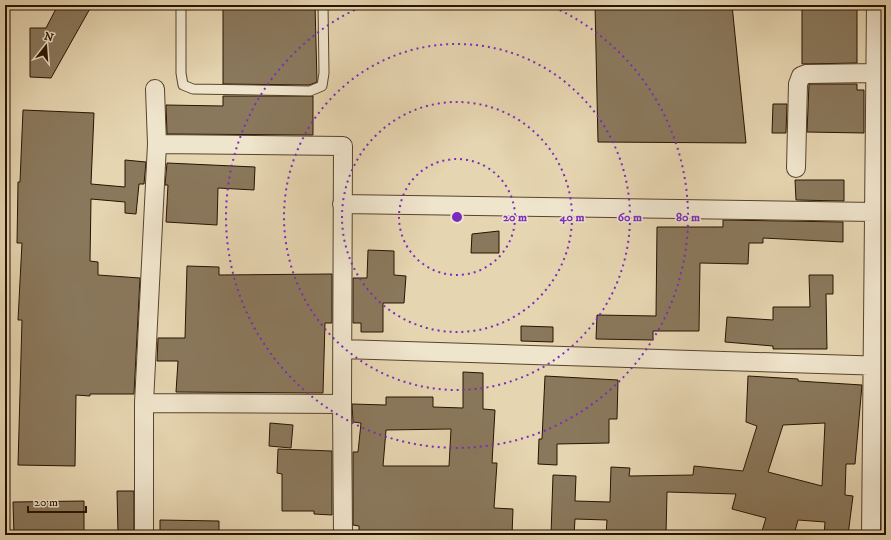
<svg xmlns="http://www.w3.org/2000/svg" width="891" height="540" font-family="'IM FELL DW Pica',serif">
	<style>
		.building { fill: #8a785c; stroke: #271400; fill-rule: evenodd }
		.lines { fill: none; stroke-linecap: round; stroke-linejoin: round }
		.service-casing { stroke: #57442c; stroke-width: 11 }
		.minor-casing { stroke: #57442c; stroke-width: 20 }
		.service { stroke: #efe4cc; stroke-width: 9 }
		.minor { stroke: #efe4cc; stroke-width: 18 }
		.ring { fill: none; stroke: #7b2cbf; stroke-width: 2; stroke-dasharray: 2 4 }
		.centre { fill: #7b2cbf; stroke: #efe4cc; stroke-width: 2 }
		.ring-label { font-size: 12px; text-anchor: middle; font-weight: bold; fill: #7b2cbf; stroke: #efe4cc; stroke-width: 3; stroke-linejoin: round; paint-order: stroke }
	</style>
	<rect width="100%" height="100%" fill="#e6d5b1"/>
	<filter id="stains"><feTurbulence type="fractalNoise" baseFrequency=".005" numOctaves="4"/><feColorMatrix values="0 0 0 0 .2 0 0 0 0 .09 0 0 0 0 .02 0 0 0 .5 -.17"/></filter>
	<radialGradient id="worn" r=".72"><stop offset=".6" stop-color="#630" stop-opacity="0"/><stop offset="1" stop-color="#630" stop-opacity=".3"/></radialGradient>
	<path class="building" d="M58,5H92L51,78L30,77V28H46Z
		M223,5H315L317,82L309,85L223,84Z
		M595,5H732L746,143L598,142Z
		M802,5H857V63L802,64Z
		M809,84H857V90H864V133L807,132Z
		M223,96H313V135L167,134L166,105L223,106Z
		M773,104H787L786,133H772Z
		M23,110L94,113L91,184L125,187V160L146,162L144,184H139L136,214L125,213V202L91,199L90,261L98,262V275L140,278L134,394H90V396L76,395L75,466L18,465L22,320H18L22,243H17L18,182H20Z
		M167,163L255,167L254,190L218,188L217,225L166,222L168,185H165Z
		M795,180H844V201L796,200Z
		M723,220L843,222V242L763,238V243H749L748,264L700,263L699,331H653V340L596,339L597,315L656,316L657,227H723Z
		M499,231V253H471L472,234Z
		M368,250L394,251V275L406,276L404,303H383V332H361V323H353V278H367Z
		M187,266L219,267V275L332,274V323H325L323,393L176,392L178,361H157L158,338H185Z
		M809,275H833V294H826L827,349H773V346L725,342L727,317L773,320V307H810Z
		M521,326L553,327V342L521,341Z
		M463,372L483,373V409L495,410L492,463H497L494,508L513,509L512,535H359V526L353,525V452H358L361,423L353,422L352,404L386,405V397H433V407L463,408ZM451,429L449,466H383L386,430Z
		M545,376L618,380L617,419H609V443L557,444V465L538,464L539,439H542Z
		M748,376L798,379V381L862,385L855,464H846L845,495L853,496L848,535H824L825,522L798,520L795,531H762L766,518L732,509L736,494L667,492L666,535H606L607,520L575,519L574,535H551L553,475L576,476L575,501L610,502L611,467L630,468L629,476L693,475L694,466L743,471L757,426L746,422ZM825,423L822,486L768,472L783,425Z
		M270,423L293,425L291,448L269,446Z
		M278,449L332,451V515L314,514V511H282V474L277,473Z
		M117,491H134V533H118Z
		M84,501V535H14L13,502Z
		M160,520L219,521V535H160Z"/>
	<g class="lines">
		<g class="service-casing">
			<path id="service" d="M181,5V73L183,85L193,89L310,91L322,86L324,73L323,5"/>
		</g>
		<g class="minor-casing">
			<path id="minor" d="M157,144L343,146L342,404L343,535
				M796,168L798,84L801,76L806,74L875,73
				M342,204L874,212
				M342,349L886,366
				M144,403L342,404
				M144,535V403L157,144L155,89
				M871,535L876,5"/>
		</g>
		<use href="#service" class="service"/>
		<use href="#minor" class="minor"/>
	</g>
	<g class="ring">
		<circle cx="457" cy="217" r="58"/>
		<circle cx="457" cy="217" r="115"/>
		<circle cx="457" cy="217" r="173"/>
		<path d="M549 5A231 231 0 1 1 365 5"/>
	</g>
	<circle cx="457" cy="217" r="6" class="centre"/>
	<g class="ring-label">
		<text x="515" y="221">20 m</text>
		<text x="572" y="221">40 m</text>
		<text x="630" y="221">60 m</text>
		<text x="688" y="221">80 m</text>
	</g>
	<rect width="891" height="540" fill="none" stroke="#e6d5b1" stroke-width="20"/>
	<rect x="6" y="6" width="879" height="528" fill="none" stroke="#271400" stroke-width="2"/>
	<rect x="10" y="10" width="871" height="520" fill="none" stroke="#271400"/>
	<g transform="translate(46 46) rotate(17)" stroke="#efe4cc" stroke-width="3" paint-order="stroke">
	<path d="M0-3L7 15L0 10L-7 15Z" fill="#271400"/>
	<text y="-6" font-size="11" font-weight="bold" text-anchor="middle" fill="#271400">N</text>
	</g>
	<path d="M28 506v6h58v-6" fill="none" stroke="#271400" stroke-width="2"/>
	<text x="34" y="506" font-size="12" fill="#271400" stroke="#efe4cc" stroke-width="3" paint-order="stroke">20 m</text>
	<rect width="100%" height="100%" filter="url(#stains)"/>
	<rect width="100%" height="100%" fill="url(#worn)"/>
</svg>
